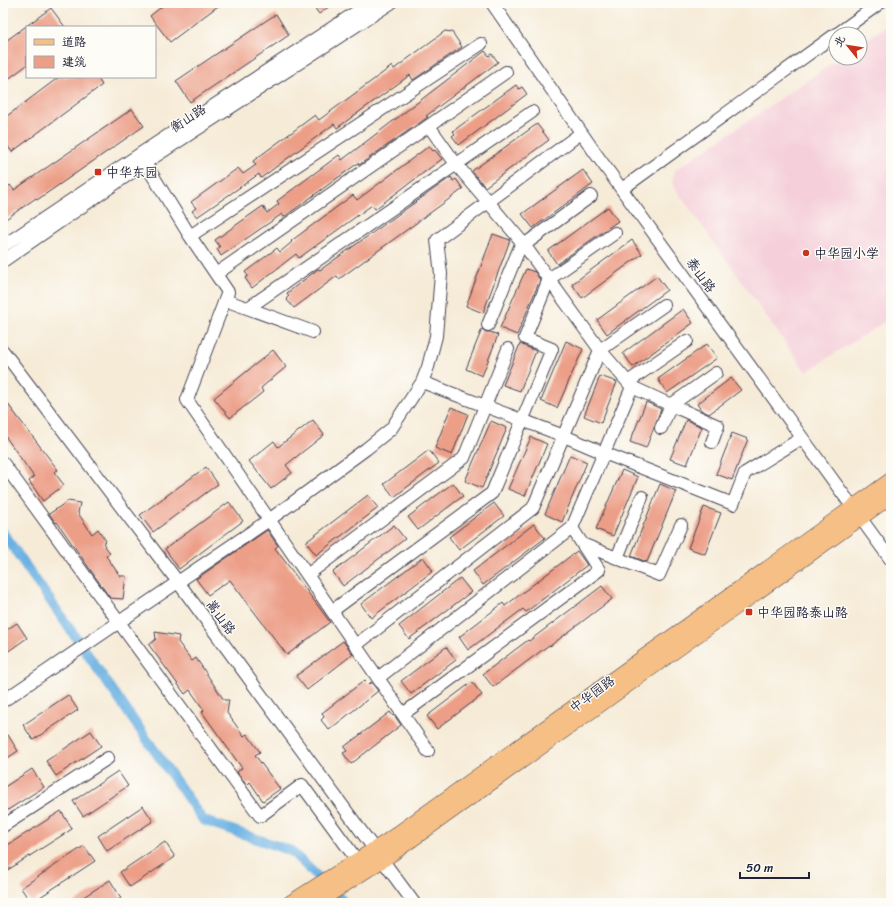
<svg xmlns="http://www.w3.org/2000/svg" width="894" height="906" font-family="Sriracha,'LXGW WenKai TC',sans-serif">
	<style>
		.built { fill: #f5cfda }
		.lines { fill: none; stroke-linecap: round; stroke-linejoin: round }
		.canal { stroke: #6bb1e2; stroke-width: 10 }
		.building { fill: #ec9e87 }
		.minor-casing { stroke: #424052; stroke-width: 14 }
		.major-casing { stroke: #424052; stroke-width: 16 }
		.minor { stroke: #fff; stroke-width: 12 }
		.major { stroke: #f5bf86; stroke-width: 15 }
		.poi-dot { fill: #c8321e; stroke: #fdfcf7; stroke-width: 1.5 }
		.labels { text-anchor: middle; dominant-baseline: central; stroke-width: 3; stroke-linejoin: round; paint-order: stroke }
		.street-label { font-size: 13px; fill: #22223b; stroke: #fdfcf7 }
		.poi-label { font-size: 13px; fill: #22223b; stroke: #fdfcf7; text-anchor: start }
	</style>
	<rect width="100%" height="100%" fill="#fdfcf7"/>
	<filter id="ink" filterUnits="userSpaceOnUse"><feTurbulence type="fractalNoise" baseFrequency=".025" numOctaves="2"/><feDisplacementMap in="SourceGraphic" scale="8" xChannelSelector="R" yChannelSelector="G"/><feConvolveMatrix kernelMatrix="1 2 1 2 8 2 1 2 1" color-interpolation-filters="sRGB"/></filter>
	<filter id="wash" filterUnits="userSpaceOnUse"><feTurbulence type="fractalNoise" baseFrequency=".012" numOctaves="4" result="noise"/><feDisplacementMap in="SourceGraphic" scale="16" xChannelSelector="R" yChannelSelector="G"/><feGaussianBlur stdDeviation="0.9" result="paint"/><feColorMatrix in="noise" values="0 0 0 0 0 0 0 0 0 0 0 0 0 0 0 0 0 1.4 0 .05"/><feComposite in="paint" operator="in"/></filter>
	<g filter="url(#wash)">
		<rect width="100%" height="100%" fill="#f6ebd7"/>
		<path class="built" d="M891,23V324L884,322L806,372L672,184L674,171L840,58H860V44Z"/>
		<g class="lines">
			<path class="canal" d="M3,533L203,820L291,851L345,903"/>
		</g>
		<g id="blocks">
			<path class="building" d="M166,3H222L170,42L150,16Z
				M311,3H334L319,14Z
				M51,8L65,27H27V65L3,83V43Z
				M276,14L289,35L190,102L176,81Z
				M445,31L452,32L462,47L413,80L410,75L337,128L334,124L261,178L259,174L197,217L192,211L196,208L191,202L238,168L243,174L256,165L253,161L315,115L319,120L392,66L394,69Z
				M485,51L489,56L492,54L498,62L426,116L428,117L359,165L358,163L284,217L282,214L221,256L217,249L220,247L215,240L263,206L267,213L279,204L277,201L339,155L342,160Z
				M59,77H97L102,85L12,152L3,140V119Z
				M516,85L519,89L522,87L527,94L459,145L452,136L455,134L453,131Z
				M132,109L144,126L37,200L36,198L3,221V191L10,185L14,190Z
				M537,124L549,140L485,187L472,171Z
				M429,146L433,151L435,150L442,159L375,209L372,205L299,258L296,254L252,288L245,278L248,276L245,272L277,248L280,252L292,242L291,241L353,195L357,200Z
				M583,170L593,184L533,228L522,214Z
				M451,177L453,181L456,179L463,189L339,279L337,276L294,308L286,299L289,296L287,293L318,269L320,270Z
				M608,207L618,221L557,264L548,251Z
				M493,234L510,240L483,313L466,306Z
				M632,240L642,254L582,298L572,284Z
				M526,269L535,272L540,280L517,335L500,328Z
				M657,276L667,290L607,334L597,320Z
				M683,309L693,323L633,367L623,353Z
				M482,329L486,332H490L498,335L482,376L466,369Z
				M566,341L583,349L557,408L541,401Z
				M520,344L536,351L520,391L503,385Z
				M707,344L717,358L667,393L658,379Z
				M273,350L286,367L261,388L263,392L230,418L214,398Z
				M600,376L617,382L601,423L584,416Z
				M731,378L741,390L709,414L701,410L697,404Z
				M646,402L661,409L646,448L630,442Z
				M7,403L58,470L54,472L64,485L43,501L29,481L34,477L3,433V407Z
				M451,407L468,414L452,455L435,448Z
				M313,420L324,435L286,465L292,473L271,489L249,461L274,441L278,447Z
				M686,420L702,427L687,465L670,459Z
				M491,421L507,428L482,488L465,481Z
				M732,433L748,439L732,480L716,474Z
				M531,437L547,444L525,496L508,489Z
				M429,450L439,463L394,497L384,484Z
				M570,455L587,462L562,522L545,514Z
				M206,467L218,484L153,532L140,515Z
				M622,470L638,477L613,536L596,529Z
				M453,483L463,496L418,530L408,517Z
				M660,484L676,491L647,562L631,556Z
				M368,495L378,508L316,555L306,542Z
				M68,501L80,503L78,513L92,534L98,529L106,541L103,543L110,553L106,556L120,576H126L123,599L110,598L57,522L56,523L49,514Z
				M229,502L243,521L179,569L165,549Z
				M494,503L504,516L459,550L449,537Z
				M704,507L721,513L705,554L688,548Z
				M534,524L545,538L483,585L473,571Z
				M394,525L405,539L343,586L333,572Z
				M267,530L278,546L275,548L330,622L287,655L230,580L208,595L196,579Z
				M577,551L587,565L526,612L523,609L468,650L459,637L503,603L505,606Z
				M423,557L433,571L371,618L361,604Z
				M460,578L471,592L409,639L399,626Z
				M602,586L612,599L550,646L549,645L493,687L483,674L528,640L529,641Z
				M17,623L27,638L3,655V632Z
				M155,632L179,636L178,642L192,661L196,658L224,700H229L227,713L244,736L247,734L260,752L255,755L280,789L263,801L250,782L247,785L237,772L242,768L202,712L204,710L190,690L185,694L149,645L156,639Z
				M343,641L353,654L307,690L296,676Z
				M446,647L456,660L411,694L401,681Z
				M365,680L369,684L371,682L378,691L329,730L321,720L324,717L322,713Z
				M472,682L482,695L437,729L427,716Z
				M68,695L78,710L33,740L23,725Z
				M390,712L393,716L394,715L401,725L351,764L343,753L347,751L344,747Z
				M91,731L101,746L56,776L46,761Z
				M8,735L18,751L3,761V738Z
				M32,769L44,787L3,813V788Z
				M118,771L128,786L83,816L73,801Z
				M143,806L153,821L107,851L98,836Z
				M61,811L72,829L3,873V848Z
				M165,842L175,857L130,887L120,872Z
				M84,846L95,861L31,903L21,888Z
				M110,880L121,898L113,903H74Z"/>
		</g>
	</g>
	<g filter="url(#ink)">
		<use href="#blocks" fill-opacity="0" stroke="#424052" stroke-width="1"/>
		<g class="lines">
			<g class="minor-casing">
				<path id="minor" d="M492,3L596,154L891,560
					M837,34L880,3
					M145,163L190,236L228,292L187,400L428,751
					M622,189L836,34
					M190,236L481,44
					M524,245L591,196
					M3,246L140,154L370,3
					M3,261L145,163L391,3
					M216,274L506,72
					M225,300L313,332
					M248,308L532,112
					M488,325L522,242
					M3,351L178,582L414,903
					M422,382L564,436L604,453L733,504L745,473L802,438
					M628,382L687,341
					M632,387L671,405L661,428
					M712,442L718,426L671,405L716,373
					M3,463L260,816L302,785L362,867
					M582,544L659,575L681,525
					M617,558L642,497
					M307,575L464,458L508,349
					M332,611L492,493L552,349L525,338L549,279L615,233
					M356,645L533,508L600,350L664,305
					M378,678L572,528L632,387L600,350L522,242L456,164L429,126
					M3,701L269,520L366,449L391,429L422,382L428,367L436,336L441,274L437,240L581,133
					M403,714L599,570L572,528
					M3,826L108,758"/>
			</g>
			<g class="major-casing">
				<path id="major" d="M290,903L386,842L891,480
					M316,903L393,853L891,496"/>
			</g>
			<use href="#minor" class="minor"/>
			<use href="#major" class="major"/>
		</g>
	</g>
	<g class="poi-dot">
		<rect x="94" y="168" width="8" height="8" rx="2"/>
		<circle cx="806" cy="253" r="4"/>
		<rect x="745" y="608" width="8" height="8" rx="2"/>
	</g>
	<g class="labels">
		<g class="street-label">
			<text transform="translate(188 118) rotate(-33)">衡山路</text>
			<text transform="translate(701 275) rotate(54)">泰山路</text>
			<text transform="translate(221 617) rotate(54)">嵩山路</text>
			<text transform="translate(592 694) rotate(-36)">中华园路</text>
		</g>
		<g class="poi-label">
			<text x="106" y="172">中华东园</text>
			<text x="814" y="253">中华园小学</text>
			<text x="757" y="612">中华园路泰山路</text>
		</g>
	</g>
	<rect width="894" height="906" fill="none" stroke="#fdfcf7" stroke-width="16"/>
	<rect x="26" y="26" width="130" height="52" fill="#fdfcf7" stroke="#a5a5ac"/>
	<rect x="34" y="39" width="20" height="6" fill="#f5bf86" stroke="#a5a5ac"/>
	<text x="62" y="46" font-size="12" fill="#22223b">道路</text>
	<rect x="34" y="56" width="20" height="12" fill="#ec9e87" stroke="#a5a5ac"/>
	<text x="62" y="66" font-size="12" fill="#22223b">建筑</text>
	<g transform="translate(848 46) rotate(300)"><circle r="19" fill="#fdfcf7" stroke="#a5a5ac"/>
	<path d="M0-3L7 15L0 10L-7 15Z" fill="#c8321e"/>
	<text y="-6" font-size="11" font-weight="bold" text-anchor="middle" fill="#22223b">北</text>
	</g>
	<path d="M740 872v6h69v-6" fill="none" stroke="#22223b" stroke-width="2"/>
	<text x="746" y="872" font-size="12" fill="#22223b" stroke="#fdfcf7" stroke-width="3" paint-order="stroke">50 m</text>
</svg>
